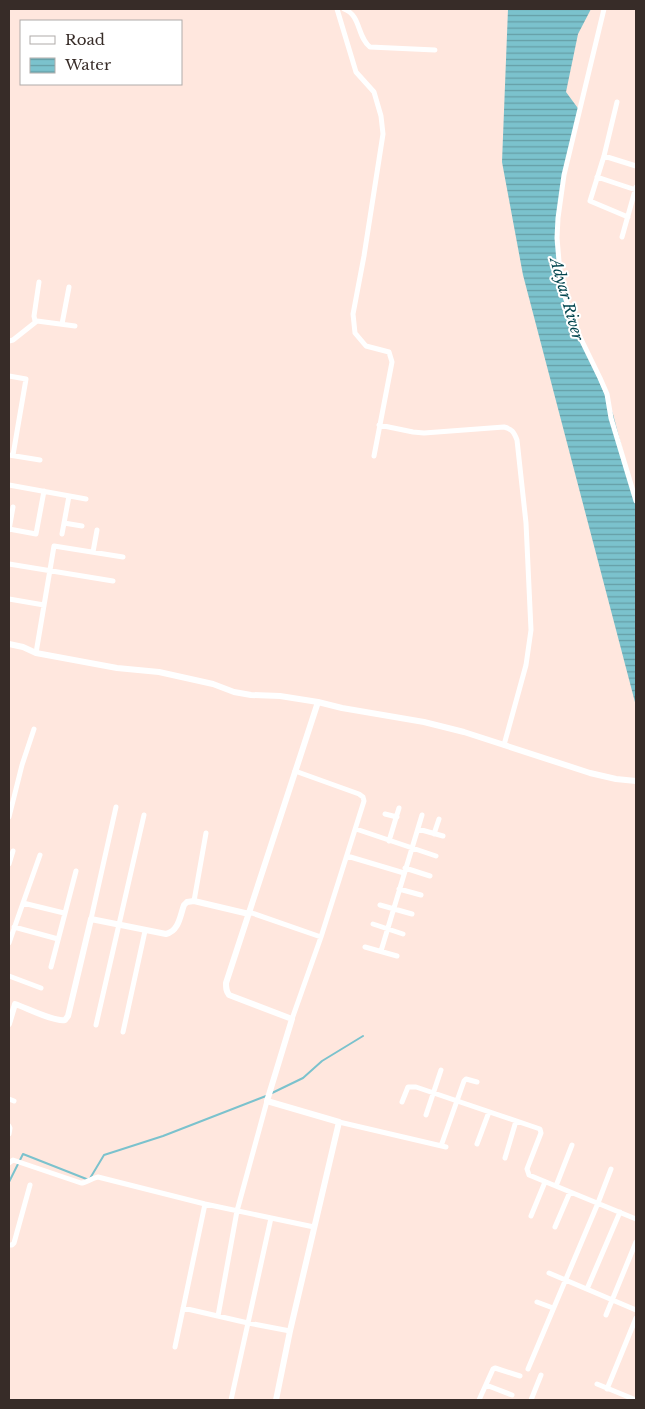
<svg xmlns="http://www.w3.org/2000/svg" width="645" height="1409" font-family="'Libre Baskerville',serif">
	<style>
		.water { fill: url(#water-rules) }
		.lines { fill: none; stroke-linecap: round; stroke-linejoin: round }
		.stream { stroke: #7bc2cd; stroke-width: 2 }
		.minor { stroke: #fff; stroke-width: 5 }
		.tertiary { stroke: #fff; stroke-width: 6 }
		.labels { text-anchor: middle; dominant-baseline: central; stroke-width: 4; stroke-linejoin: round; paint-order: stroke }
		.water-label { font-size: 15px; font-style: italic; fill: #00444d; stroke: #fff }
	</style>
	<defs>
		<pattern id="water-rules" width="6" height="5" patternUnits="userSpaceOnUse" patternTransform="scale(1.25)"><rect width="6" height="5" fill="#7bc2cd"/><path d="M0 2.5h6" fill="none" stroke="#669ea6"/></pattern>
	</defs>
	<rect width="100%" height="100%" fill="#ffe7de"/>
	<path class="water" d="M508,9H591L578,34L566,92L580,111L567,163L556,239L567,305L613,414L636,501V706L523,275L502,162Z"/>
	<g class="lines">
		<path class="stream" d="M272,1093L303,1078L322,1061L363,1036
			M9,1182L23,1154L89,1180L104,1155L163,1136L266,1096"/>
		<path class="minor" d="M337,9L356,72L374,92L381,116L383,134L364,256L353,314L355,333L366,346L389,352L392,362L374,456
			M344,9C361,15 357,37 370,47L435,50
			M604,9L564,175L558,218L557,238L560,273L565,297L579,335L600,378L607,394L611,418L636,501
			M617,102L604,156L590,201L628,217
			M604,156L636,166
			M597,177L636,190
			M622,237L636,187
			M35,321L34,316L39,282
			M62,324L69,287
			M9,341L13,340L37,321L75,326
			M9,376L26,379L13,455
			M379,425L413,432L424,433L504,427C512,429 514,432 517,440L526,523L531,630L526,665L504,745
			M9,455L40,460
			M9,485L86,499
			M64,523L82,526
			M9,529L36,534L44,491
			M9,530L13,507
			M62,534L69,496
			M93,552L97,530
			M9,564L113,581
			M9,599L44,605
			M36,653L54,546L123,557
			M385,814L397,817
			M9,817L22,765L34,729
			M356,829L436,856
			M418,829L443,836
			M434,834L439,819
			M389,841L399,808
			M40,855L23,903L64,913
			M347,856L404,873
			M9,864L13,851
			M405,868L430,876
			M399,889L421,895
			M194,901L206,833
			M380,905L412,914
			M249,912L321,937
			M91,919L116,807
			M373,924L403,934
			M14,927L58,939
			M9,943L23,903
			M365,947L397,956
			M381,951L422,815
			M51,967L76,871
			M9,976L41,988
			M292,1019L321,937L364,801L363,797L359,794L295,771
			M96,1025L144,815
			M123,1032L145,931
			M9,1099L14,1101
			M402,1102L408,1087H416L540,1129L541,1133L527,1169L529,1175L636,1219
			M426,1115L441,1070
			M339,1122L446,1147
			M9,1126L10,1128L9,1134
			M477,1144L489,1112
			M441,1146L464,1081L466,1079L477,1082
			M505,1158L516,1121
			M9,1163L13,1160L81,1183C87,1183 91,1178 98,1177L205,1204L314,1227
			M556,1186L572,1145
			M531,1216L545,1182
			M555,1227L570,1192
			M9,1245H12L14,1243L30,1185
			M549,1273L636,1310
			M587,1289L620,1212
			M537,1302L553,1308
			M183,1308L248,1323L271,1218
			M606,1315L636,1242
			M218,1316L237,1211L267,1101
			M175,1347L205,1204
			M528,1369L598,1203L611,1169
			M597,1384L636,1400
			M486,1385L512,1395
			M607,1389L636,1318
			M231,1400L248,1323L290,1331
			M479,1400L493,1369L495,1368L520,1376
			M531,1400L541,1375"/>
		<path class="tertiary" d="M9,644L23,647L36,653L117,668L159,672L213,684L234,692L251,695L280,696L318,702L342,708L424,722L464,732L590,773L616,779L636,781
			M9,1024L15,1004C27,1008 54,1022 65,1020L68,1016L91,919L166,934C179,931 180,916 184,905L187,902L194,901L249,914
			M276,1400L290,1331L339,1122L267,1101L292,1019L229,995C226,991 226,988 226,983L318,702"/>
	</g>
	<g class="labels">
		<g class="water-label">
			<text transform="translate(567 299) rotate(74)">Adyar River</text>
		</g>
	</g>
	<rect width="645" height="1409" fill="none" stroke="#372c28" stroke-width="20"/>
	<rect x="20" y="20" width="162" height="65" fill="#ffffff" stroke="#afaba9"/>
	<rect x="30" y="36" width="25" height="8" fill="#ffffff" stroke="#afaba9"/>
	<text x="65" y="45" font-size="15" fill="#372c28">Road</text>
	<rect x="30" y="58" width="25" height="15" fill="url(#water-rules)" stroke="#afaba9"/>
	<text x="65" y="70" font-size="15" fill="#372c28">Water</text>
</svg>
